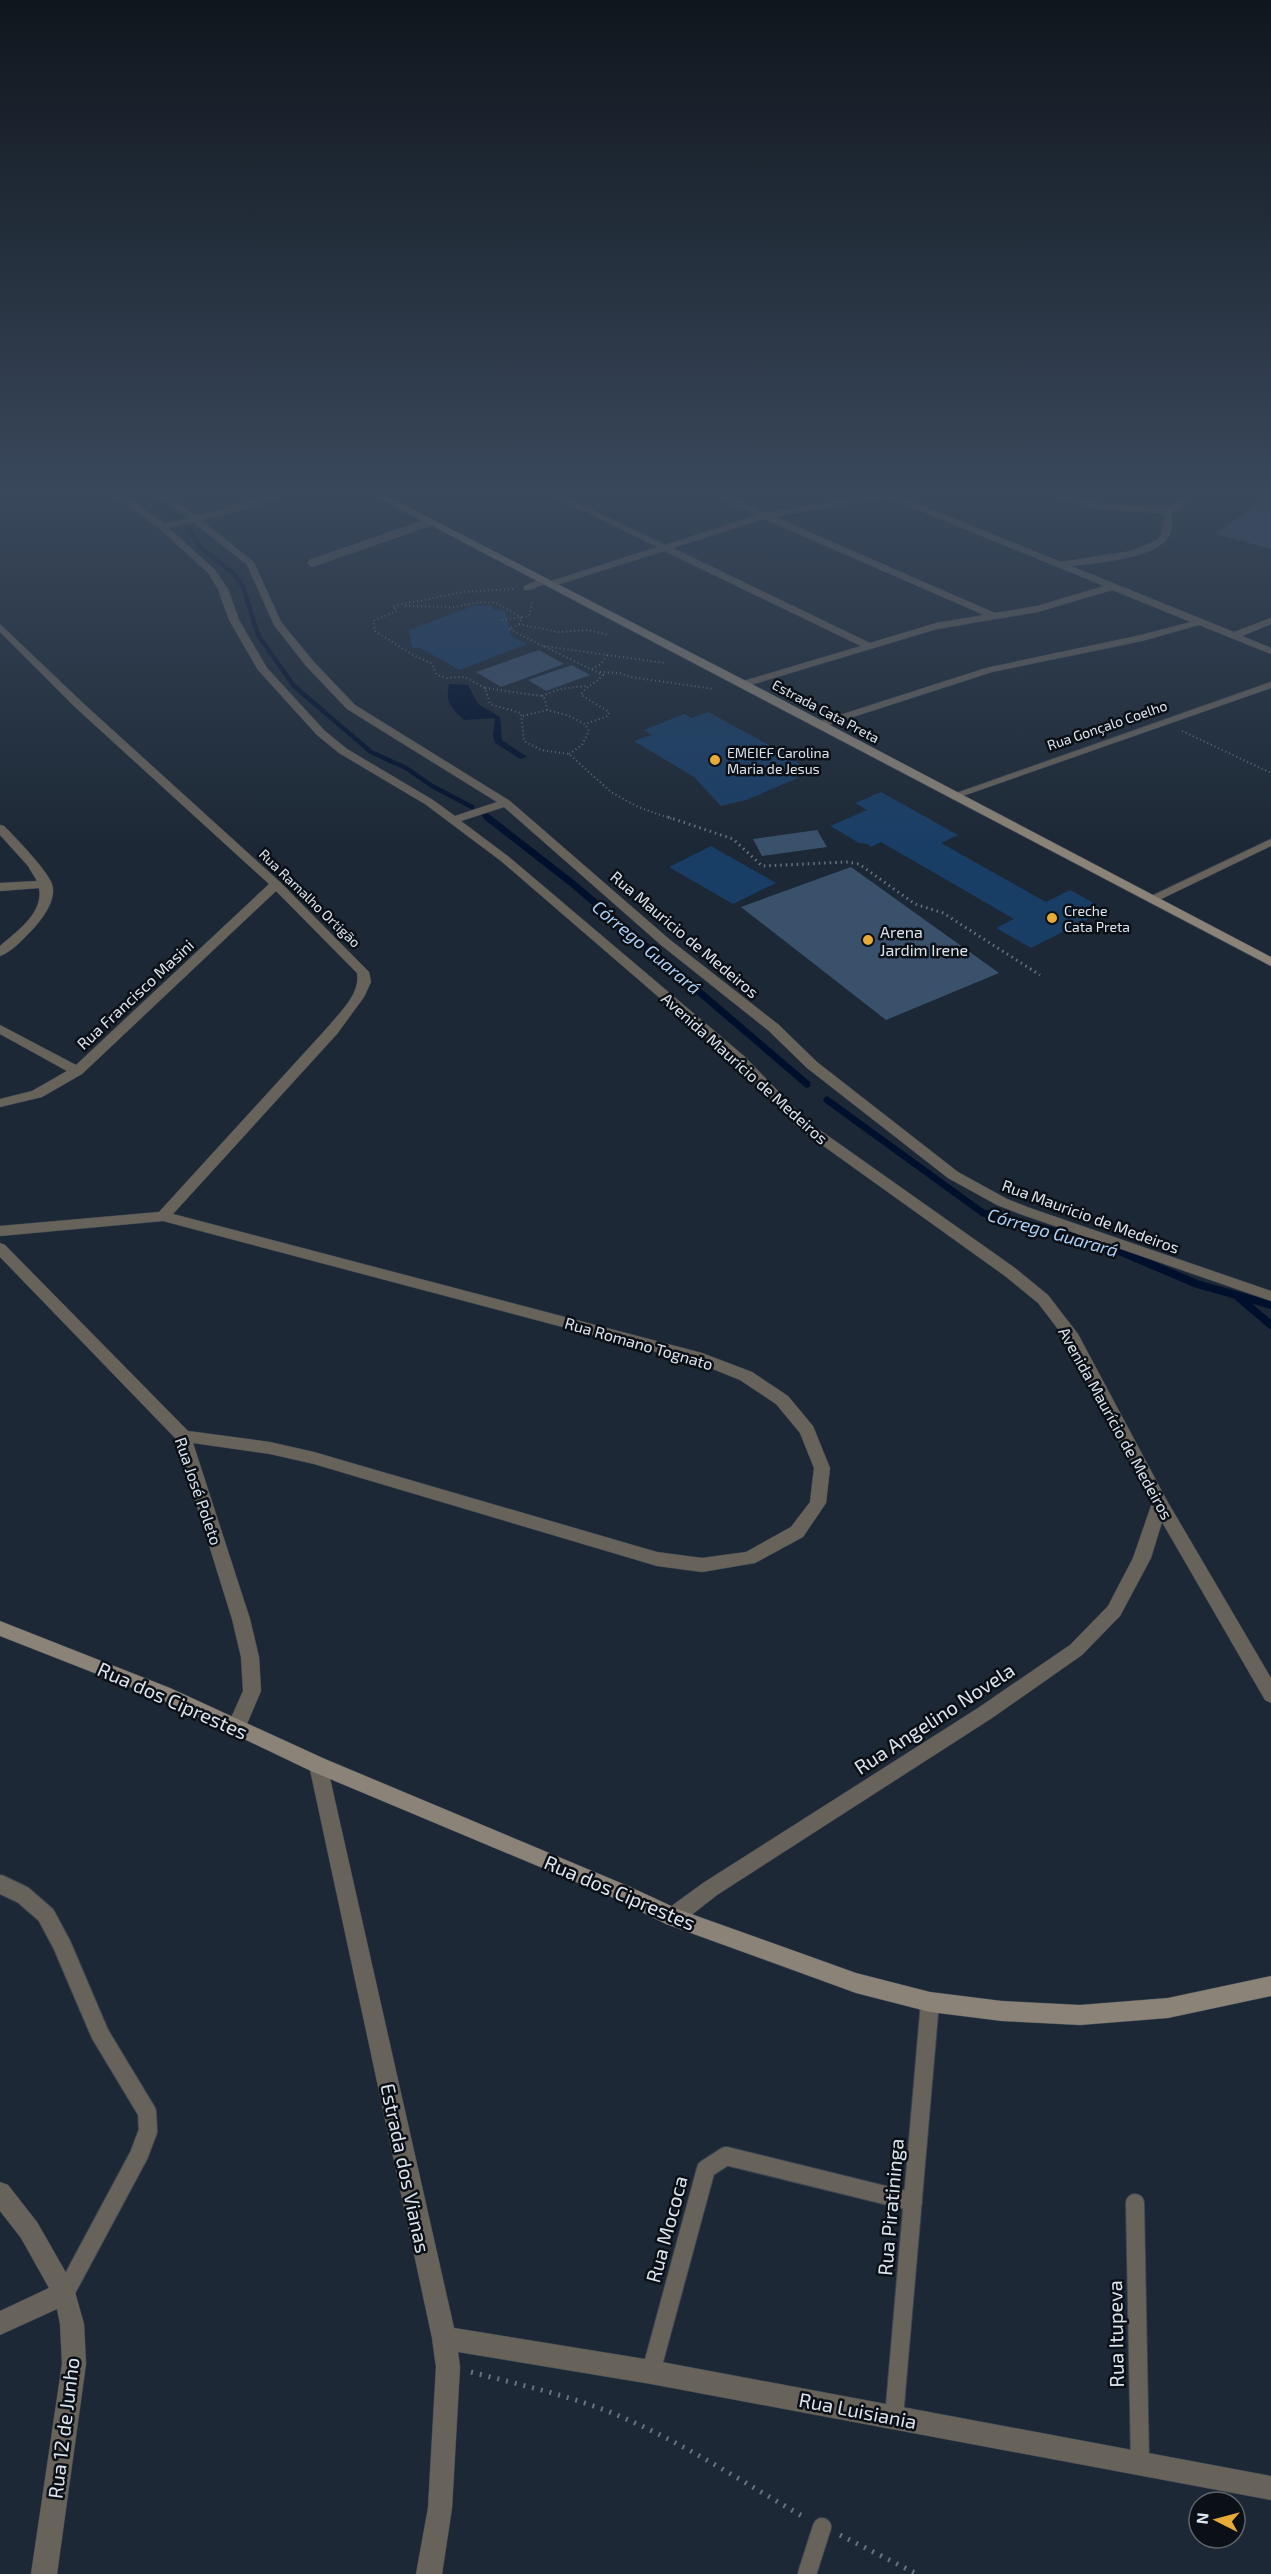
<svg xmlns="http://www.w3.org/2000/svg" width="1271" height="2574" font-family="'Exo 2',sans-serif">
	<style>
		.green { fill: #3a516c }
		.water { fill: #00102c }
		.lines { fill: none; stroke-linecap: round; stroke-linejoin: round }
		.stream-far2 { stroke: #00102c; stroke-width: 4.5 }
		.stream-far1 { stroke: #00102c; stroke-width: 7 }
		.stream { stroke: #00102c; stroke-width: 8 }
		.building { fill: #193e66 }
		.lane-far1-casing { stroke: #3b4652; stroke-width: 8 }
		.lane-casing { stroke: #3b4652; stroke-width: 20 }
		.street-casing { stroke: #3b4652; stroke-width: 1 }
		.secondary-casing { stroke: #3b4652; stroke-width: 1 }
		.path-far2 { stroke: #68737e; stroke-width: 2; stroke-dasharray: 1 3; stroke-linecap: butt }
		.path-far1 { stroke: #68737e; stroke-width: 3; stroke-dasharray: 1.5 4; stroke-linecap: butt }
		.path { stroke: #68737e; stroke-width: 5; stroke-dasharray: 2 7; stroke-linecap: butt }
		.lane-far1 { stroke: #67625a; stroke-width: 8 }
		.lane { stroke: #67625a; stroke-width: 18 }
		.street { fill: #67625a; fill-rule: evenodd }
		.secondary { fill: #8b8377; fill-rule: evenodd }
		.poi-dot { fill: #e8ab37; stroke: #0b1016; stroke-width: 2 }
		.labels { text-anchor: middle; dominant-baseline: central; stroke-width: 5; stroke-linejoin: round; paint-order: stroke }
		.far-street-label { font-size: 14px; fill: #dce4ed; stroke: #0b1016 }
		.far-poi-label { font-size: 14px; fill: #dce4ed; stroke: #0b1016; text-anchor: start }
		.poi-label { font-size: 16px; fill: #dce4ed; stroke: #0b1016; text-anchor: start }
		.street-label { font-size: 16px; fill: #dce4ed; stroke: #0b1016 }
		.water-label { font-size: 18px; font-style: italic; fill: #aed0f8; stroke: #0b1016 }
		.near-street-label { font-size: 20px; fill: #dce4ed; stroke: #0b1016 }
	</style>
	<rect width="100%" height="100%" fill="#1c2835"/>
	<path class="green" d="M1271,493V549L1216,534Z
		M539,650L564,664L501,687L476,672Z
		M572,665L590,675L546,691L528,680Z
		M817,830L827,847L762,856L753,839Z
		M851,867L999,973L886,1020L741,907Z"/>
	<path class="water" d="M449,684L468,685L478,704L500,717L502,740L527,757L520,759L495,743L493,735L495,718L464,720C451,708 445,702 449,684Z"/>
	<g class="lines">
		<path class="stream-far2" d="M137,489L176,517
			M190,530L199,546L234,574L243,587L258,635L294,686L371,752L406,768L432,786L472,807
			M484,815L489,819"/>
		<path class="stream-far1" d="M487,817L573,884L807,1084
			M827,1100L983,1213L1100,1243L1121,1252"/>
		<path class="stream" d="M1117,1250L1197,1284L1271,1305
			M1238,1297L1271,1325"/>
	</g>
	<path class="building" d="M491,605L493,609L505,611L511,636L527,644L460,670L420,648H412L409,630L474,606Z
		M708,712L769,745L807,768L792,774L798,778L746,800L721,806L694,777L634,741L651,735L644,730L684,714L692,718Z
		M881,792L958,835L941,843L1046,902L1070,890L1106,910L1031,948L996,928L1014,919L881,842L871,847L868,844L859,843L830,826L867,810L855,803Z
		M711,846L776,883L733,904L669,867Z"/>
	<g class="lines">
		<g class="lane-far1-casing">
			<path id="lane-far1" d="M312,563L430,522"/>
		</g>
		<g class="lane-casing">
			<path id="lane" d="M0,1884L23,1895L46,1915L62,1945L100,2034L147,2112L148,2131L139,2155L65,2293
				M1135,2203L1140,2463
				M651,2372L706,2169L726,2156L913,2202
				M894,2417L930,2002
				M807,2574L822,2527"/>
		</g>
		<g class="street-casing">
			<path id="street" d="M78,489L108,491L106,489H116L165,524L188,518L152,489H161L196,516L291,489H304L244,510L201,520L254,562L281,622L314,662L355,705L510,801L669,939L779,1025L817,1062L958,1172L1007,1199L1030,1208L1271,1291V1301L1020,1214L997,1205L948,1178L807,1068L769,1031L661,945L504,807L461,821L509,857L744,1056L807,1121L1015,1268L1048,1295L1078,1334L1166,1499L1271,1678V1703L1265,1700L1162,1522L1151,1558L1120,1616L1082,1655L992,1718L717,1895L680,1924L673,1926L666,1924L663,1917L666,1910L703,1883L978,1708L1070,1645L1108,1606L1133,1558L1152,1503L1064,1337L1038,1303L1005,1276L797,1127L734,1062L501,861L425,804L339,753L317,735L258,670L229,620L218,589L209,574L160,529L117,498ZM193,522L247,565L274,625L306,666L347,709L497,802L455,816L433,800L347,749L325,731L267,668L239,620L228,589L215,570L169,528Z
				M539,489H550L665,545L757,515L700,489H711L766,513L877,494L869,489L888,492L923,489L896,495L1061,562L1131,551L1157,540L1162,534L1164,514L1093,508L1033,489H1047L1094,502L1166,509L1195,489H1205L1172,513C1172,520 1173,530 1169,536C1156,559 1095,563 1071,566L1234,632L1271,618V624L1242,636L1271,648V654L1199,625L1142,641L992,672L819,728L814,725L815,723L986,668L1141,635L1191,622L1112,590L1038,612L937,629L744,687L739,684L740,682L861,646L664,551L554,586H548L547,583L530,590H524V586L541,579H547L548,582L657,547ZM886,497L1104,586L1037,606L995,613L775,517ZM764,519L984,615L936,623L870,643L673,548Z
				M0,624L84,704L280,882L369,972L371,982L364,997L337,1034L173,1214L702,1353L752,1372L788,1396L813,1426L830,1468L826,1503L803,1537L755,1563L702,1572L657,1566L314,1464L270,1454L193,1443L250,1619L259,1657L261,1691L243,1733L236,1735L229,1733L227,1727L243,1691L241,1657L232,1619L176,1439L0,1257V1243L5,1245L188,1431L270,1442L314,1452L657,1552L702,1558L746,1552L791,1527L810,1502L814,1468L800,1433L776,1404L740,1380L698,1363L163,1221L0,1236V1226L159,1212L327,1028C339,1013 361,994 357,973L276,891L82,1074L42,1097L0,1107V1099L32,1091L67,1071L0,1034V1025L76,1065L269,884L76,708L0,632Z
				M1271,682V688L957,798L953,799L948,796Z
				M0,825L4,826C16,838 47,870 52,884C57,899 43,918 33,929C24,938 12,952 0,956V946C17,931 44,913 39,888L0,891V883L37,881L28,866L0,835Z
				M1271,839V846L1155,902L1151,903L1145,899Z
				M318,1757L325,1759L327,1765L454,2328L651,2360L1271,2476V2500L651,2384L458,2352L460,2367L452,2508L442,2574H416L428,2508L436,2367L432,2338L309,1765L311,1759Z
				M0,2182L8,2185L37,2222L73,2285L84,2324L86,2364L57,2574H31L62,2364L60,2324L57,2309L0,2335V2311L49,2288L21,2238L0,2211Z"/>
		</g>
		<g class="secondary-casing">
			<path id="secondary" d="M362,489H373L748,682L1271,957V966Z
				M0,1621L170,1688L325,1759L628,1886L680,1910L856,1973L930,1992L1002,2001L1080,2005L1168,1998L1271,1976V1996L1168,2018L1080,2025L1002,2021L930,2012L856,1993L666,1924L614,1898L311,1771L158,1698L0,1636Z"/>
		</g>
		<path class="path-far2" d="M513,589L463,592L393,606L397,611L373,621L375,631L413,655L431,663L437,675L447,678L465,677L485,688L490,704L521,713L524,741L541,750L569,754L611,792L638,807L672,819
			M405,606L455,607L479,602L496,603L522,618L519,624L509,629L543,646
			M502,620L529,616L532,604L529,602
			M519,624L558,632L588,630L609,635
			M592,669L601,664L607,655
			M600,672L619,673L631,677L714,689
			M485,688L541,696L545,699L547,710L567,715L585,724L608,716L609,712L581,695C587,685 596,684 603,675L543,646L665,663
			M542,696L560,689L586,686
			M523,716L547,710
			M1182,731L1271,773
			M569,754L582,745L589,731L585,724"/>
		<path class="path-far1" d="M668,817L733,839L762,866L848,862L859,864L915,904L943,913L1040,975"/>
		<path class="path" d="M471,2372C517,2384 563,2394 607,2411C676,2438 739,2480 804,2517
			M840,2535L917,2574"/>
		<use href="#lane-far1" class="lane-far1"/>
		<use href="#lane" class="lane"/>
		<use href="#street" class="street"/>
		<use href="#secondary" class="secondary"/>
	</g>
	<linearGradient id="sky" x2="0" y2="1"><stop stop-color="#0f161d"/><stop offset="0.58" stop-color="#3a485c"/><stop offset="1" stop-color="#3a485c" stop-opacity="0"/></linearGradient>
	<rect width="1271" height="849" fill="url(#sky)"/>
	<g class="poi-dot">
		<circle cx="715" cy="760" r="6"/>
		<circle cx="1052" cy="918" r="6"/>
		<circle cx="868" cy="940" r="6"/>
	</g>
	<g class="labels">
		<g class="far-street-label">
			<text transform="translate(826 711) rotate(28)">Estrada Cata Preta</text>
			<text transform="translate(1107 725) rotate(-19)">Rua Gonçalo Coelho</text>
			<text transform="translate(310 898) rotate(44)">Rua Ramalho Ortigão</text>
		</g>
		<g class="far-poi-label">
			<text x="727" y="752">EMEIEF Carolina<tspan x="727" dy="16">Maria de Jesus</tspan></text>
			<text x="1064" y="910">Creche<tspan x="1064" dy="16">Cata Preta</tspan></text>
		</g>
		<g class="poi-label">
			<text x="880" y="931">Arena<tspan x="880" dy="18">Jardim Irene</tspan></text>
		</g>
		<g class="street-label">
			<text transform="translate(685 934) rotate(40)">Rua Mauricio de Medeiros</text>
			<text transform="translate(135 994) rotate(-43)">Rua Francisco Masini</text>
			<text transform="translate(745 1068) rotate(42)">Avenida Maurício de Medeiros</text>
			<text transform="translate(1091 1216) rotate(20)">Rua Mauricio de Medeiros</text>
			<text transform="translate(639 1343) rotate(16)">Rua Romano Tognato</text>
			<text transform="translate(1116 1423) rotate(61)">Avenida Maurício de Medeiros</text>
			<text transform="translate(199 1491) rotate(71)">Rua José Poleto</text>
		</g>
		<g class="water-label">
			<text transform="translate(647 947) rotate(40)">Córrego Guarará</text>
			<text transform="translate(1053 1232) rotate(16)">Córrego Guarará</text>
		</g>
		<g class="near-street-label">
			<text transform="translate(173 1700) rotate(24)">Rua dos Ciprestes</text>
			<text transform="translate(934 1718) rotate(-33)">Rua Angelino Novela</text>
			<text transform="translate(620 1892) rotate(23)">Rua dos Ciprestes</text>
			<text transform="translate(406 2168) rotate(78)">Estrada dos Vianas</text>
			<text transform="translate(890 2207) rotate(-85)">Rua Piratininga</text>
			<text transform="translate(666 2229) rotate(-75)">Rua Mococa</text>
			<text transform="translate(1115 2334) rotate(-91)">Rua Itupeva</text>
			<text transform="translate(858 2410) rotate(11)">Rua Luisiania</text>
			<text transform="translate(63 2428) rotate(-83)">Rua 12 de Junho</text>
		</g>
	</g>
	<g transform="translate(1217 2520) rotate(276)"><circle r="28" fill="#0b1016" stroke="#5f656c" stroke-width="1.5"/>
	<path d="M0-4.5L10 22L0 15L-10 22Z" fill="#e8ab37"/>
	<text y="-9" font-size="16" font-weight="bold" text-anchor="middle" fill="#dce4ed">N</text>
	</g>
</svg>
